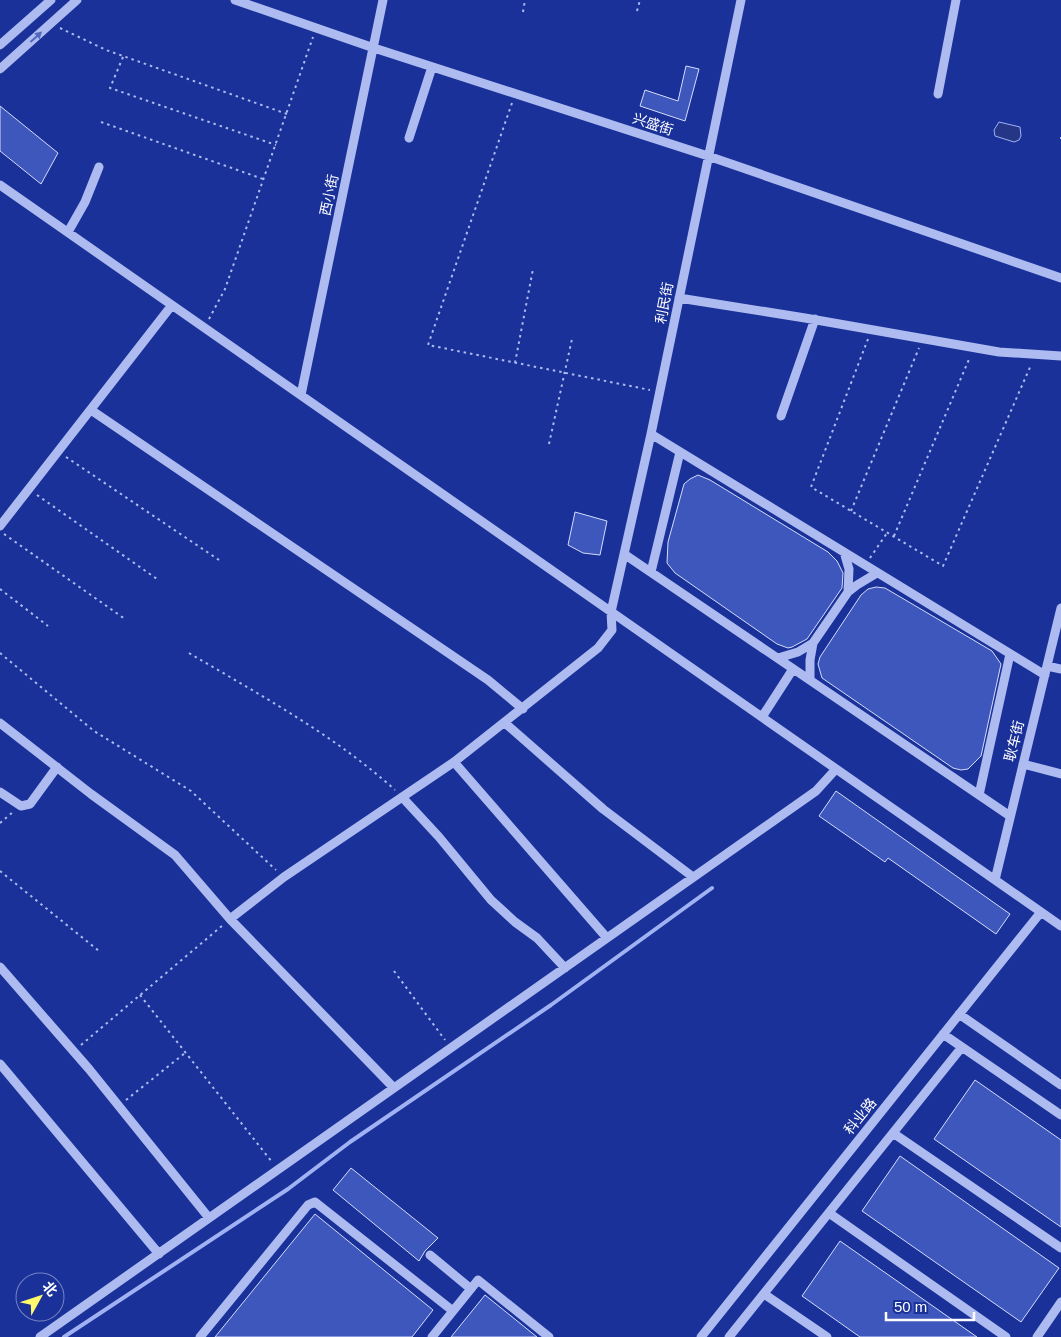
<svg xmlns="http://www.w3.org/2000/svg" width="1061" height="1337" font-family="Arial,'Noto Sans SC',sans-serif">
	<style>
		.water { fill: #243685; stroke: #a0b2f3 }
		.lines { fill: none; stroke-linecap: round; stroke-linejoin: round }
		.stream { stroke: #a0b2f3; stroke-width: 4 }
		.building { fill: #3e57bd; stroke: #d4dcfc }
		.path { stroke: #adbbf1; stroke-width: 2; stroke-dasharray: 2.5 4; stroke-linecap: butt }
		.minor { stroke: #adbbf1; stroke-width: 9 }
		.oneway { fill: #5468bc }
		.labels { text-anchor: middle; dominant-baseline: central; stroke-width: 4.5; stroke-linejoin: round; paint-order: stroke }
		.street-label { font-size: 14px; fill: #fff; stroke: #193198 }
	</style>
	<rect width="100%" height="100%" fill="#193198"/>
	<path class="water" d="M999,122L1020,127L1021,136L1019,140L1014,142L995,136L994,130Z"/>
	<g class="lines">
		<path class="stream" d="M64,1337L288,1189L350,1142L551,1005L712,888"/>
	</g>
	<path class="building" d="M686,66L699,69L685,121L640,106L645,90L678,101Z
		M0,106L58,153L41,184L0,151Z
		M698,475L710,480L828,552L837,561L843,573L842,588L807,639L792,647L788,648L777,644L675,573L667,563L668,542L684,484L690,479Z
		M575,512L607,521L600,555L583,553L568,545Z
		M876,587L885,588L992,651L1001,664L981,756L968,769L961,770L953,768L822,678L818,664L820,657L861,595L868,589Z
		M836,791L1010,914L996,934L888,858L885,862L819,816Z
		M975,1080L1061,1140V1227L934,1139Z
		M900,1156L1059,1268L1021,1322L862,1211Z
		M351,1168L438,1238L425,1251L419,1261L333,1190Z
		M315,1214L433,1310L412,1337H215Z
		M840,1241L977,1337H860L802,1296Z
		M485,1295L537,1337H451Z"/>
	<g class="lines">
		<path class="path" d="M637,11L640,0
			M523,12L525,0
			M60,28L106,50L287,114
			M123,57L110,88L276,145
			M512,103L428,345L650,390
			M101,122L263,179
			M1060,138H1061
			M209,319L225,289L313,37
			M868,339L811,487L943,566L1031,365
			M515,363L533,269
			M549,444L572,339
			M66,457L222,562
			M37,495L157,579
			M851,511L919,348
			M4,534L125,619
			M894,536L970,357
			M870,558L887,533
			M0,589L48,626
			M0,653L94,731L191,791L276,870
			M189,653C260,695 334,735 395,790
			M0,823L13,812
			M0,871L99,951
			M394,971L445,1040
			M140,995L272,1162
			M81,1045L223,925
			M126,1100L185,1053"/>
		<path class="minor" d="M235,0L374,48L708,156L1061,278
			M0,45L51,0
			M0,69L77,0
			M938,94L956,0
			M409,138L432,67
			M0,185L1061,926
			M68,232L85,202L99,167
			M679,298L805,318L999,352L1061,356
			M301,395L383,0
			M91,410L488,680L523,709
			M781,416L815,319
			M651,434L1045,675
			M0,526L172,305
			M844,552L849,569L848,592
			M624,554L1010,816
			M651,572L680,452
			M778,658L798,652L813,643
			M1047,666L1061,669
			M810,680V660L813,643L848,592L857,585L877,573
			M762,717L793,669
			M0,723L91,794L175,855L230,919L394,1088
			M505,723L603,809L693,877
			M454,762L607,938
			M1023,764L1061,774
			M0,792L21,806L30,804L57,767
			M979,795L1010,654
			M402,797L439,837L491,900L515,922L537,938L565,968
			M995,880L1061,608
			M230,919L284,877L454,762L598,648L612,630L611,612L651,434L741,0
			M0,967L89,1069L209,1218
			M959,1014L1061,1085
			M943,1034L1061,1115
			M0,1064L159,1254
			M893,1133L1061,1248
			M829,1213L1006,1337
			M430,1255L471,1289
			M764,1294L827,1337
			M40,1337L816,791L836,769
			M200,1337L308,1205L315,1202L453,1311
			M432,1337L478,1280L549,1337
			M701,1337L1041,912
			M729,1337L962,1047
			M1037,1337L1061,1302"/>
	</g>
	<defs><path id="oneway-solid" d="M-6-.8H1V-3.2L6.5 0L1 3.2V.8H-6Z" transform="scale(1.25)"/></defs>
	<use class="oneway" href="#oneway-solid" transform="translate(36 37) rotate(-42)"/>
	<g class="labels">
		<g class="street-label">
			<text transform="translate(653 124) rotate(18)">兴盛街</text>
			<text transform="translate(329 195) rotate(-78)">西小街</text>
			<text transform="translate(664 303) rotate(-79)">利民街</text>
			<text transform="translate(1014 741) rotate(-76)">耿车街</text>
			<text transform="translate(860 1116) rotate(-51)">科业路</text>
		</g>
	</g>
	<g transform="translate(40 1297) rotate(50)"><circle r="24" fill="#193198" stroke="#7583c1"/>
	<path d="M0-4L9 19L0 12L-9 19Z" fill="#fff96d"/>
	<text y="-8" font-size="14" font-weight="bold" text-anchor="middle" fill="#ffffff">北</text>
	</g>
	<path d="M886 1312v8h88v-8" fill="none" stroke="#ffffff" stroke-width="2.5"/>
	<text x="894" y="1312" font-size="15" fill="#ffffff" stroke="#193198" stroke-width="4" paint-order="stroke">50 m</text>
</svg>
